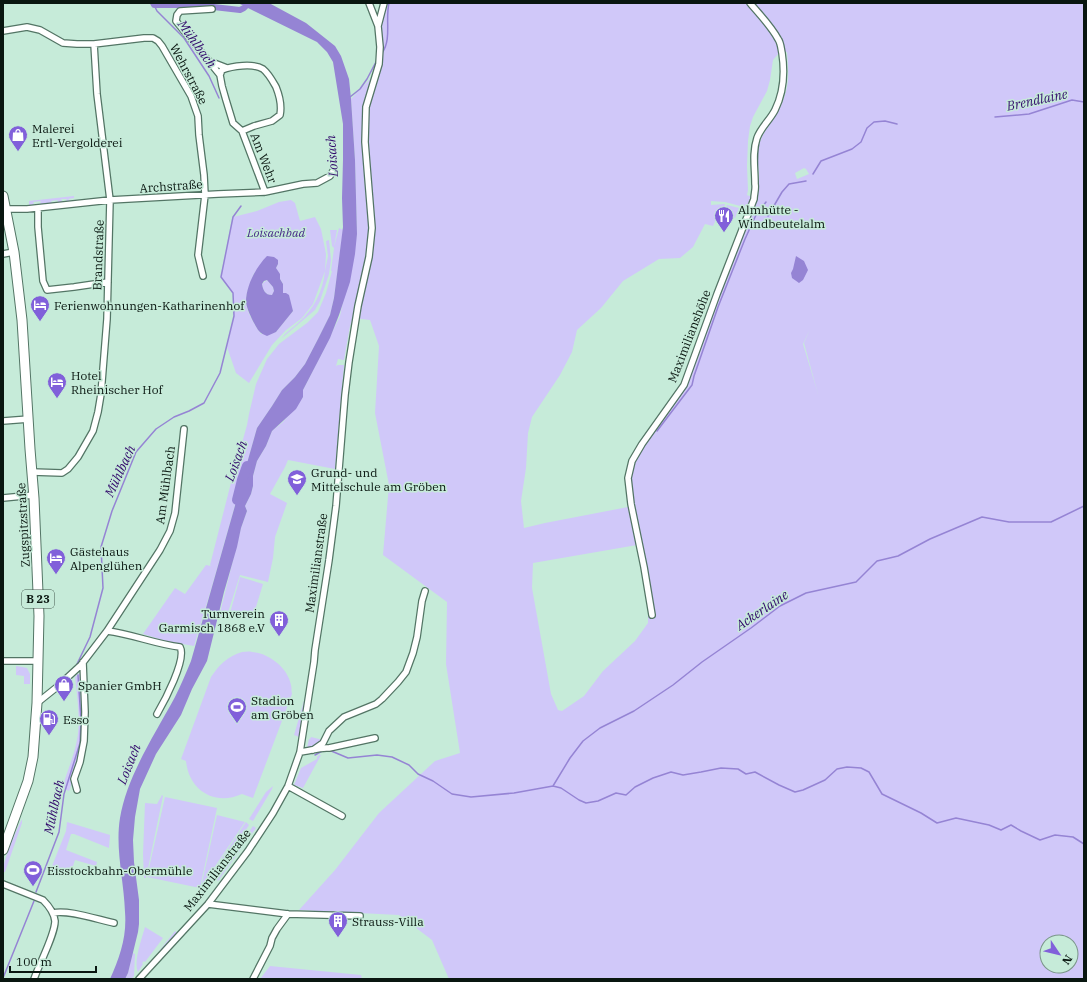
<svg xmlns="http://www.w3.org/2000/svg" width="1087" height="982" font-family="'IBM Plex Serif',serif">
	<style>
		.green { fill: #d0c8f9; fill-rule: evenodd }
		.water { fill: #9584d4; fill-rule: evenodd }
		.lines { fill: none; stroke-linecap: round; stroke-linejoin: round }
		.stream { stroke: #9584d4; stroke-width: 1.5 }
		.canal { stroke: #9584d4; stroke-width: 6 }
		.river { stroke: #9584d4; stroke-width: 10 }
		.minor-casing { stroke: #537565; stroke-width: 8 }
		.primary-casing { stroke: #537565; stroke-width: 11 }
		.minor { stroke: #fff; stroke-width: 5.5 }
		.primary { stroke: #fff; stroke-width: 9 }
		.labels { text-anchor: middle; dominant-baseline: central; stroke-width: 3; stroke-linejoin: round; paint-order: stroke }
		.shield { fill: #c6ebd9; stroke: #42564c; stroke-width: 1 }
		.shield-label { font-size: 11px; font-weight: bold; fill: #091610 }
		.street-label { font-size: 12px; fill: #091610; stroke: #c6ebd9 }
		.poi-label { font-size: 12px; fill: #091610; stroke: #c6ebd9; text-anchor: start }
		.park-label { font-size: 12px; font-style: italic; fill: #482b89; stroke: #c6ebd9 }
		.water-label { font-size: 13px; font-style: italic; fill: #320a6c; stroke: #c6ebd9 }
	</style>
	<rect width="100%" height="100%" fill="#c6ebd9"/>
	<path class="green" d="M384,3H1084V979H449L432,940L399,915L299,910L335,870L379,813L435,761L460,753L446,664L447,602L383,555L389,485L375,413L379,346L370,320L353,318L350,326L344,360L338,359L336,366L338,365H344L335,469L288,460L285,467L270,494L287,503L275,537L273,558L268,582L240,575L226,619L219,617L241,528L247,511L245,506L251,494L253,486V476L257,461L266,446L272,431L283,422L303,397V390L324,349L340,316L357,234L355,160L351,99L376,73L378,26ZM787,52C789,75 790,89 778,111C772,122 762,132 759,145C756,156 759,167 759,178C759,187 758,197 755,206C748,228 737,249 728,270C714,307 701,345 688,383L683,391L662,419L641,451L639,455L627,466L626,475L628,507L545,523L524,528L521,501L526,468L528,433L532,417L560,375L572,352L577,330L601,308L623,281L659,259L680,258L693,247L705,224L713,226L718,215H719L721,209L723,210L725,204L711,205V201L725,202L748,208L752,197L747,195L748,190L747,166L748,141L750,126L753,117L767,91L770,80L773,60L779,53ZM804,168L806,169L809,174L797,179L795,173ZM810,329L804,343L818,394L803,344ZM637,545L648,607V623L635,641L603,671L584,696L562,711L558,710L551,694L532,588L533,563ZM1047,942H1071V966H1047Z
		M74,196V198L68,199L70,201L66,202L67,199H61L63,203H57L58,200L51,201L52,203L40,204L41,201L33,202L34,204L29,205V201Z
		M291,200L295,203L300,221L315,217L321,229L326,254L325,271L328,256L326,241L329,240L331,260L329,274L320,301L315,310L282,338C286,332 293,328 298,323C314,309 323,291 325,271L313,304L302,318L286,330L272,345L249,383L236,373L227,347L234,316L233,293L221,277L233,217L257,211L279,202ZM278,264L276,268L280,279L283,284V293L293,311L276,332L261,334C255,325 246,312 246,301C246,292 251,282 254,273Z
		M727,205L739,208L735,218L730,216L731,213L725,210Z
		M339,228L343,230L334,298L330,315L318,339L305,364L295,377L282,390L272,406L257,428L212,586L194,646L166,641L143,634L175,588L185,594L206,565L211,566L210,565L233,475L247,425L249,414L256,384L267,359L279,344L307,323L318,312L326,293L332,271H331L334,248L332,246L330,230H337L334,247Z
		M267,280L273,287L274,292L272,295C265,295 263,290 262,284Z
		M240,577L263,584L252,620L230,613Z
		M242,652C245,652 249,651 252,652C269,653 288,668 291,685C292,688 291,691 292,694L253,798L242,794C215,806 189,791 186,761L181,759L211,677C219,665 228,656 242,652Z
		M16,666L22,667L27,668L30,674V684H24V676L16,675Z
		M82,671L83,732L76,770L69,791L62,788C67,772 74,756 77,740C81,720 77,696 75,677Z
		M306,694H307L299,737L294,735Z
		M311,737L323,740L316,747L307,748L309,739H310Z
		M319,755H321L303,788L294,785L301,768L317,759V757Z
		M273,786L272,789L253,821L249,819L266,792Z
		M162,795L163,796L146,878H144L143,854L145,803L157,804Z
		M165,797L217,808L200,888L147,877Z
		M217,815L245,822L201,887Z
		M22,819V823L5,872H3C3,860 16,831 22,819Z
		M67,822L110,835L109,848L74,834H71L66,850L97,862L96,866L75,860L71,872L61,869L59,874L50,871L66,831Z
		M246,822L249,825L231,853L201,892L200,891Z
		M253,826L256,828L218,881L217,880Z
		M145,927L163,938L145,962L144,961L142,963L143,964L138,972C133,962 142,938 145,927Z
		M175,931L178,934L157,954Z
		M133,953L135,954L134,976L131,979H125L128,973Z
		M270,966L361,975L362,979H260Z"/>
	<path class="water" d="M238,3H269L306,23L335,46L341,56L349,79L351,99L355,160L357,234L355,254L350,282L339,315L330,338L303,390V397L296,409L272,431L266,446L257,461L253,476V486L251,494L245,506L247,511L241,528L237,547L224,592L207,661L192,689L181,715L156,754L140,789L135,817L133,840L134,862L139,900V924L138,932L128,973L125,979H110C120,957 127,936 125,912C124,881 115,849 120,818C127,776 155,734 175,697C181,685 186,673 191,661L257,428L272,406L282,390L295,377L305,364L318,339L330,315L334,298L343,227L342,198L343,160V124L333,62L327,52L317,42Z
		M267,256L274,257L278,260V264L276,268L280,274V279L283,284V293H286L289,295L293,311L276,332L267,336C259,333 258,330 254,323C251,317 247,309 246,302C246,286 256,267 267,256ZM267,280L273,287L274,291L272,295C265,295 263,290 262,284L264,281Z
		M796,256L804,261L808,270L803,280L799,283L792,278L791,273L793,269Z"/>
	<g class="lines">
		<path class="stream" d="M154,5L157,11L184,38L209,76L219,98
			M382,53C392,39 385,20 389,3
			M350,97L360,89L367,79L377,60
			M995,117L1029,114L1072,100L1084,102
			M813,174L821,161L852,149L861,142L867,128L874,122L885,121L897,124
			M768,216L782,192L789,184L806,181
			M657,431L692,385L694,376L718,307L745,239L756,215L766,202
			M77,664L90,637L103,588L101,547L112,511L136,452L156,429L174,417L189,411L204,403L220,373L234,316L233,293L221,277L233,217L241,206
			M329,750L348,758L377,755L392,757L409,765L418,774L433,781L452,794L471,797L514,793L553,786L561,788L579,800L586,803L598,801L616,793L626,795L635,787L653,778L671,772L683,775L701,772L721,768L738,769L746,774L755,772L779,785L795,792L803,790L825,780L837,769L847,767L861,768L869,772L882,794L921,813L937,823L956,818L989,825L1001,830L1011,825L1021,831L1040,840L1055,835L1073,837L1084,844
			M315,755L324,750
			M553,786L570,758L583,741L600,728L634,711L673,685L702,662L751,628L780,606L806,593L856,582L877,561L898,556L930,539L982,517L1009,522H1051L1084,506
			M36,892L59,832L64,794L80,743L81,720L78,675
			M3,978L34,901"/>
		<path class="canal" d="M153,3L154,5H196L240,10L244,8L247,5"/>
		<path class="river" d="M237,500L242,480L247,466"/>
		<g class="minor-casing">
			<path id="minor" d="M212,9L180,11L177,15L176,21L220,75
				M378,26L384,3
				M3,31L27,27L40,30L63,43L77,44H94L144,38H153L158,41L162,46L191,96L198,116L199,135L204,175L205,195L198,255L203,276
				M209,61L227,68
				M242,131L233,123L226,100L222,86L220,75L222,70C232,66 253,63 263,69C269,74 272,80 276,87C280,97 282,105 280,115L272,121L254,126L242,131L265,192
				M38,208V227L43,281L47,290L74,287L108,282
				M6,209H27L110,200L218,194L265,192L303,184L317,183L330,176L333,171
				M3,254L14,252
				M3,421L29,419
				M32,472L62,473L68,469L78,457L93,431L98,412L101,394L107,319L110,200L97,94L94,44
				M3,498L34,495
				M652,615L644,567L631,504L628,478L632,461L642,444L684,385L717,294L754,199C754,194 756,189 755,184C755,168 752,153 757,138C761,127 770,120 775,110C784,92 785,73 782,53C781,49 781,43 778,39C771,26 760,15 750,3
				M107,631C132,634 155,644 180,647C187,659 164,702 157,714
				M3,661H37
				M37,703L57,687L81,665L107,631L160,550L170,531L175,513L184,429
				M313,750L323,743L329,731L344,717L376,704L382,699L398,682L406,672L413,653L417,637L422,601L425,591
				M300,752C310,751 320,747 329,748L375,738
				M288,786L342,816
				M77,790L74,779L80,762L84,741L85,712L83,662
				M3,884L43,900C49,906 54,912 55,921C55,935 39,964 34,979
				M208,904L288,914L360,916
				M53,913C67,909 99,920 114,923
				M139,979L208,904L248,851L273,813L288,786L300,752L314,662L315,650L329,560L336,506L345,395L349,362L358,306L369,257L372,228L365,142L366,107L379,64L380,47L378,26L369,3
				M253,979L270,946L272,938L277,929L288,914"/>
		</g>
		<g class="primary-casing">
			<path id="primary" d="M3,196L14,252L22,320L30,449L34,498L39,616L37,703L33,757L28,781L3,850"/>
		</g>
		<use href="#minor" class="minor"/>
		<use href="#primary" class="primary"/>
	</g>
	<defs>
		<g id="shop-pin" transform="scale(1)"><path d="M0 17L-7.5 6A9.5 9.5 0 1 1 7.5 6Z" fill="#8160da" stroke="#c6ebd9"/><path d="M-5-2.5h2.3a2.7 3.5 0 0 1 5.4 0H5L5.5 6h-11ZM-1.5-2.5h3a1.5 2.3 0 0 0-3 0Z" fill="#fff"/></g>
		<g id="restaurant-pin" transform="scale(1)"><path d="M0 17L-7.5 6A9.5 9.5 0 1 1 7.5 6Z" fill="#8160da" stroke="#c6ebd9"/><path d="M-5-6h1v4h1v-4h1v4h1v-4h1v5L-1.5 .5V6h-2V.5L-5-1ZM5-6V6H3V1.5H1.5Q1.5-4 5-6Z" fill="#fff"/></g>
		<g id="hotel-pin" transform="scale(1)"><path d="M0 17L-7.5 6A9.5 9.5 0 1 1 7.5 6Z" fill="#8160da" stroke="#c6ebd9"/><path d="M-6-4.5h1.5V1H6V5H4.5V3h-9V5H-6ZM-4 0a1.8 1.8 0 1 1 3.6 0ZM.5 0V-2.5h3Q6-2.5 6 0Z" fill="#fff"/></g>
		<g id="school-pin" transform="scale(1)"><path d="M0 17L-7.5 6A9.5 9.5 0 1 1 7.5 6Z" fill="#8160da" stroke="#c6ebd9"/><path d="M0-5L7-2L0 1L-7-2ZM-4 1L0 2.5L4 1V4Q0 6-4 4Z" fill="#fff"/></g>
		<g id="building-pin" transform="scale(1)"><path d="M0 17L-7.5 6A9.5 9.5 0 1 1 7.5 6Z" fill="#8160da" stroke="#c6ebd9"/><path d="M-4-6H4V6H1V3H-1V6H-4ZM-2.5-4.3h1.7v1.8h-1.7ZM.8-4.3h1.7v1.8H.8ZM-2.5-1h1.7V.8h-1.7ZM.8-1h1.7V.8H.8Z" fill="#fff"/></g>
		<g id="stadium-pin" transform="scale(1)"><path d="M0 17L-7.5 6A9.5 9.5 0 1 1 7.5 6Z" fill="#8160da" stroke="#c6ebd9"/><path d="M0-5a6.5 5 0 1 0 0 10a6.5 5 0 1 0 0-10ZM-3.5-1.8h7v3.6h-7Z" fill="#fff"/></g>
		<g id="fuel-pin" transform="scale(1)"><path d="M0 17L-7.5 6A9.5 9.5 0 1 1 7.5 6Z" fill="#8160da" stroke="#c6ebd9"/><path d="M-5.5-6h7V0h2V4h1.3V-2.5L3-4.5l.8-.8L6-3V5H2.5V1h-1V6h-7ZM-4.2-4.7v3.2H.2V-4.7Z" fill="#fff"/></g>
	</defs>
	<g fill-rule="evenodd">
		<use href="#shop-pin" x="18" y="135"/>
		<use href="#restaurant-pin" x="724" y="216"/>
		<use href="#hotel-pin" x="40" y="305"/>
		<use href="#hotel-pin" x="57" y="382"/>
		<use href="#school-pin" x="297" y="479"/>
		<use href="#hotel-pin" x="56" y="558"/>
		<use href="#building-pin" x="279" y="620"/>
		<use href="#shop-pin" x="64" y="685"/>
		<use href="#stadium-pin" x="237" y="707"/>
		<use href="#fuel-pin" x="49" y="719"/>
		<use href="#stadium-pin" x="33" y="870"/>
		<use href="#building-pin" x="338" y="921"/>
	</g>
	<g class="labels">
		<rect class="shield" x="22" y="590" width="32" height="18" rx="3"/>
		<g class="shield-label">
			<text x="38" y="599">B 23</text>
		</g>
		<g class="street-label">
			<text transform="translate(189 74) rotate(62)">Wehrstraße</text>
			<text transform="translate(264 158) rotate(69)">Am Wehr</text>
			<text transform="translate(171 186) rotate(-4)">Archstraße</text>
			<text transform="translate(98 255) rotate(-88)">Brandstraße</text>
			<text transform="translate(689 336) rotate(-69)">Maximilianshöhe</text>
			<text transform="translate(165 485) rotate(-82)">Am Mühlbach</text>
			<text transform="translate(23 525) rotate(-93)">Zugspitzstraße</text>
			<text transform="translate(316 563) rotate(-82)">Maximilianstraße</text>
			<text transform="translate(217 870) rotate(-52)">Maximilianstraße</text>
		</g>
		<g class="poi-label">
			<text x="32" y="128">Malerei<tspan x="32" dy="14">Ertl-Vergolderei</tspan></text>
			<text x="738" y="209">Almhütte -<tspan x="738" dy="14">Windbeutelalm</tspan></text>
			<text x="54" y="305">Ferienwohnungen-Katharinenhof</text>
			<text x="71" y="375">Hotel<tspan x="71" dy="14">Rheinischer Hof</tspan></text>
			<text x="311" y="472">Grund- und<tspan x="311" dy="14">Mittelschule am Gröben</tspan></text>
			<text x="70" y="551">Gästehaus<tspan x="70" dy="14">Alpenglühen</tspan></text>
			<text x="265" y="613" text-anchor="end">Turnverein<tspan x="265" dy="14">Garmisch 1868 e.V</tspan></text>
			<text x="78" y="685">Spanier GmbH</text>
			<text x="251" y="700">Stadion<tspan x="251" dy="14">am Gröben</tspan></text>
			<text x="63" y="719">Esso</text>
			<text x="47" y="870">Eisstockbahn-Obermühle</text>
			<text x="352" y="921">Strauss-Villa</text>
		</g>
		<g class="park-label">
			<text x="276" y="232">Loisachbad</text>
		</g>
		<g class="water-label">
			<text transform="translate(197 44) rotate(54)">Mühlbach</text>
			<text transform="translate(1037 100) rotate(-12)">Brendlaine</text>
			<text transform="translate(332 156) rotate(-94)">Loisach</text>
			<text transform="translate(236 461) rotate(-70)">Loisach</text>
			<text transform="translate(120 471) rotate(-65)">Mühlbach</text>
			<text transform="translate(762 610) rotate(-34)">Ackerlaine</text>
			<text transform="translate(129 764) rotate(-68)">Loisach</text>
			<text transform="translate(54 807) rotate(-78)">Mühlbach</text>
		</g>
	</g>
	<rect width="1087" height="982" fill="none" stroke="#091610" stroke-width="8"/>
	<g transform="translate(1059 954) rotate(125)"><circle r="19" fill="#c6ebd9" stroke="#7a9689"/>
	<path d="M0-3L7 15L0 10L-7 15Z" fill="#8160da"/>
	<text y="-6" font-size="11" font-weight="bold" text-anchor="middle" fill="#091610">N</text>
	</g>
	<path d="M10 966v6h86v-6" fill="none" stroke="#091610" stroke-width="2"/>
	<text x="16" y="966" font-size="12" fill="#091610" stroke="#c6ebd9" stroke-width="3" paint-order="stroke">100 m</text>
</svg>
